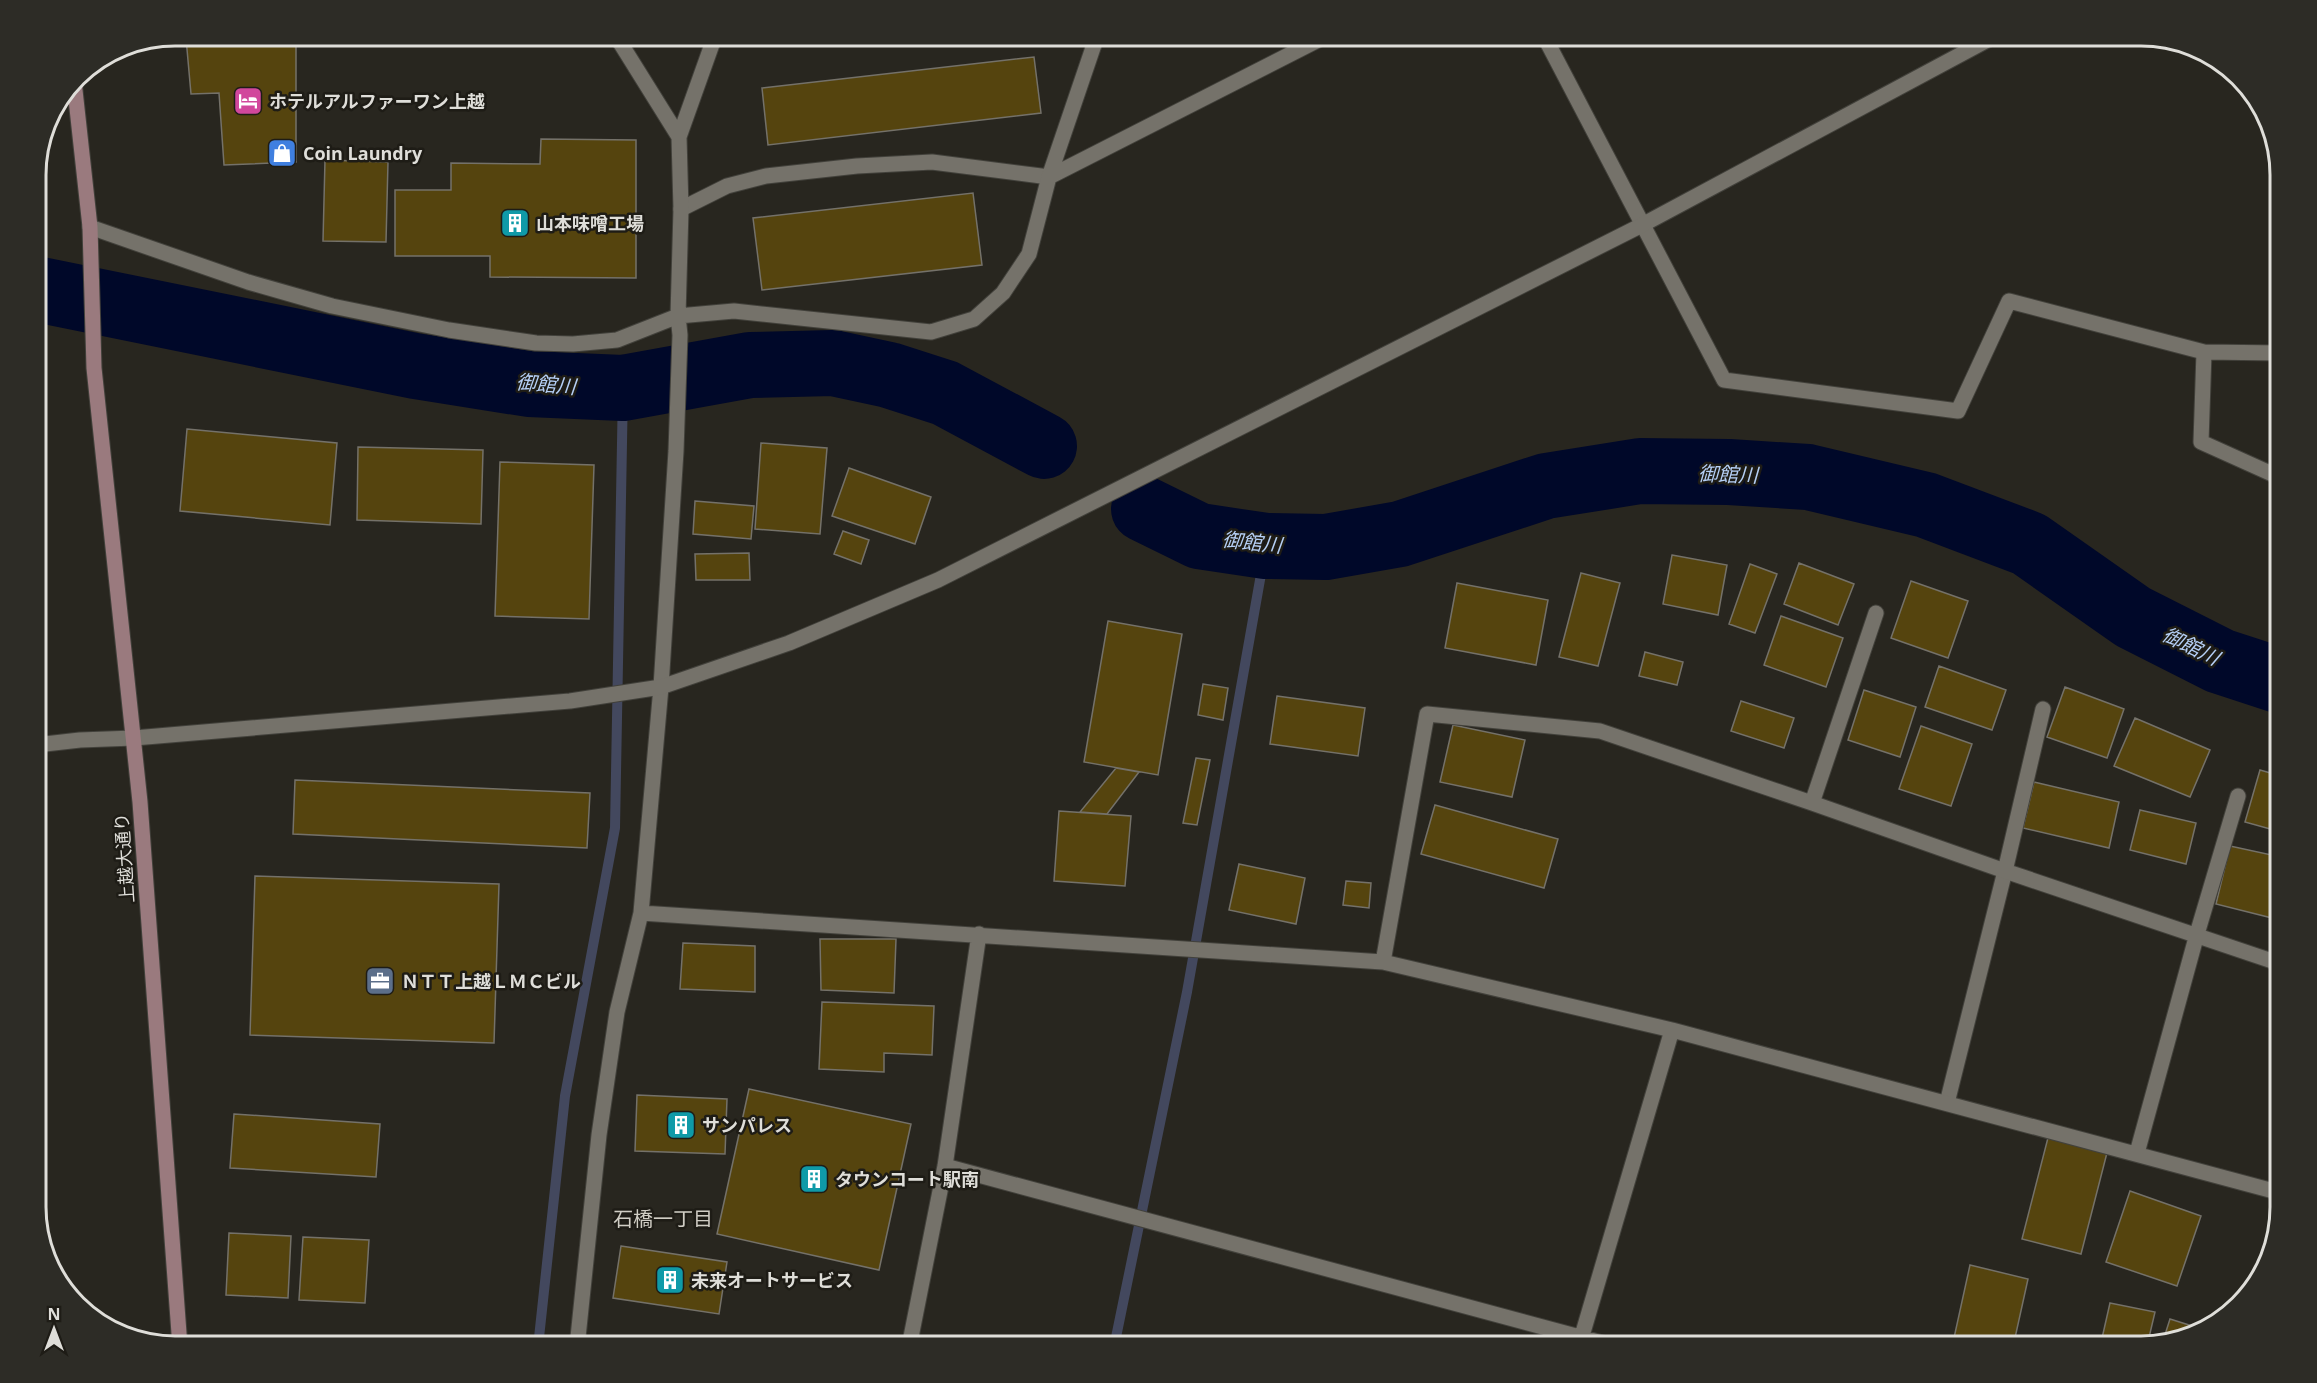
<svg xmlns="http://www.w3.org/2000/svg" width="2317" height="1383" font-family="'Open Sans','Noto Sans JP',sans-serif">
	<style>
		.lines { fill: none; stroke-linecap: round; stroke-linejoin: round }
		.stream { stroke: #43485e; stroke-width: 10 }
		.river { stroke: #000829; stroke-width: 66 }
		.building { fill: #55440e; stroke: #747169; stroke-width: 1.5 }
		.service-casing { stroke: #42413b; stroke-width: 17 }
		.minor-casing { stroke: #42413b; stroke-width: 17 }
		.tertiary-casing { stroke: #42413b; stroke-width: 17 }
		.secondary-casing { stroke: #42413b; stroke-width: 17 }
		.service { stroke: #75726a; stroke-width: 15 }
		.minor { stroke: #75726a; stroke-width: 15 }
		.tertiary { stroke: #75726a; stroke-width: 15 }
		.secondary { stroke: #9a7a7e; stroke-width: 15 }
		.labels { text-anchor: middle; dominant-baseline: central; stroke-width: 5; stroke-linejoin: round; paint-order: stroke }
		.poi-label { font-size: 18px; font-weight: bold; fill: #dfded9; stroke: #1e1c16; text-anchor: start }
		.street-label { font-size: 18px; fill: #dfded9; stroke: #1e1c16 }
		.water-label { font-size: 20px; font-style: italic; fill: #b5cff5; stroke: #1e1c16 }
		.neighbourhood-label { font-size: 20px; fill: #d0cdc4; stroke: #1e1c16 }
		.rim { fill: none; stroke: #dfded9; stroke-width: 3 }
	</style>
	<rect width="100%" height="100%" fill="#28261f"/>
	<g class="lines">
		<path class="stream" d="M538,1347L565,1096L615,828L623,388
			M1114,1347L1187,992L1266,546"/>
		<path class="river" d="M36,289L415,366L529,384L623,388L750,365L833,363L889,375L945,393L1044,446
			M1144,509L1199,536L1266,546L1326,547L1400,534L1546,486L1640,471L1729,472L1808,477L1926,505L2029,544L2133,617L2220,661L2281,681"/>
	</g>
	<path class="building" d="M200,36H296V162L224,165L219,93L191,94L186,38Z
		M1034,57L1041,113L768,145L762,88Z
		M541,139L636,140V278L490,277V256H395V190H451V163L540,164Z
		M325,160L388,162L386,242L323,241Z
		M973,193L982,265L762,290L753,218Z
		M187,429L337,443L330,525L180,511Z
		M761,443L827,448L820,534L755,529Z
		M358,447L483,450L481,524L357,520Z
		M500,462L594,465L589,619L495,616Z
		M849,468L931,497L915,544L832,516Z
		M695,501L754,506L751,539L693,534Z
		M843,531L869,540L861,564L834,554Z
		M749,553L750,580H696L695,554Z
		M1672,555L1727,565L1718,615L1663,604Z
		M1799,563L1854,584L1838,625L1784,604Z
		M1750,564L1777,574L1755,633L1729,624Z
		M1581,573L1620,583L1598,666L1559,657Z
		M1911,581L1968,601L1948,658L1891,638Z
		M1457,583L1548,600L1536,665L1445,648Z
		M1781,616L1843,638L1826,687L1764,665Z
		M1108,621L1182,634L1158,775L1084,762Z
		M1645,652L1683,662L1677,685L1639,676Z
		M1939,666L2006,690L1992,730L1925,707Z
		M1203,684L1228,688L1223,720L1198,715Z
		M2065,687L2124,709L2107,758L2047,737Z
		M1864,690L1916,707L1900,757L1848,740Z
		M1277,696L1365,708L1358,756L1270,744Z
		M1741,701L1794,718L1784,748L1731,731Z
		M2135,718L2210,750L2190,797L2114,766Z
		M1453,725L1525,740L1512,797L1440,782Z
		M1921,726L1972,744L1951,806L1899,789Z
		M1196,758L1210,760L1197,825L1183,823Z
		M1116,768L1139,772L1107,814L1080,812Z
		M2260,770L2281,776V832L2245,822Z
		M295,780L590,793L587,848L293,834Z
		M2034,782L2119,802L2109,848L2023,828Z
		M1435,805L1558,839L1544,888L1421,854Z
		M2140,810L2196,823L2186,864L2130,850Z
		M1059,811L1131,816L1125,886L1054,881Z
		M2230,846L2281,857V898L2276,919L2216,904Z
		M1239,864L1305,878L1296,924L1229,910Z
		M255,876L499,884L494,1043L250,1035Z
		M1346,881L1371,883L1369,908L1343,905Z
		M820,939H896L894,993L821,990Z
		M683,943L755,946V992L680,989Z
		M822,1002L934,1006L932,1055L884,1053V1072L819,1069Z
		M749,1089L911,1124L879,1270L717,1234Z
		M637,1095L727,1099L725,1154L635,1151Z
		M234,1114L380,1124L376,1177L230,1168Z
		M2050,1130L2109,1145L2081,1254L2022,1239Z
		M2130,1191L2201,1216L2177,1286L2106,1262Z
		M229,1233L291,1236L288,1298L226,1295Z
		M303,1237L369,1240L365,1303L299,1300Z
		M621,1246L727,1262L719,1314L613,1298Z
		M1970,1265L2028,1279L2013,1347H1952Z
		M2110,1303L2155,1312L2147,1346L2100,1347Z
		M2170,1319L2205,1330L2163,1341Z"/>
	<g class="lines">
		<g class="service-casing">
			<path id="service" d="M681,209L727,186L766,176L857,166L932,162L1049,177
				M1947,1103L2005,871"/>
		</g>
		<g class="minor-casing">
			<path id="minor" d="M1544,36L1724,380L1958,411L2009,301L2204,352L2281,353
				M679,137L715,36
				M1049,177L1326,36
				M90,227L248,282L332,306L449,330L536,343L573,344L617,340L678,316L734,311L931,332L974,319L1003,293L1029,254L1049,177L1097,36
				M2204,352L2201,442L2281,478
				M36,745L80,740L134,738
				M1812,803L1876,613
				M2005,871L2043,709
				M641,913L1383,962L1672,1030L2281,1193
				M1383,962L1427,714L1600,731L1812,803L2005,871L2281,964
				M2137,1153L2197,934L2238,796
				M945,1166L1617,1347
				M1579,1346L1672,1030
				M577,1347L599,1135L617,1012L641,913L661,687L676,451L680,335L678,316L681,209L679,137L616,36
				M909,1347L945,1166L979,934"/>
		</g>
		<g class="tertiary-casing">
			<path id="tertiary" d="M134,738L570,701L661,687L789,643L938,580L1642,225L1995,36"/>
		</g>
		<g class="secondary-casing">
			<path id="secondary" d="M74,81L90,227L94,368L140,802L180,1347"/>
		</g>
		<use href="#service" class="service"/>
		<use href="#minor" class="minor"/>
		<use href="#tertiary" class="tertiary"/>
		<use href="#secondary" class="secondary"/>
	</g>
	<defs>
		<g id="hotel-square" transform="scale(1.5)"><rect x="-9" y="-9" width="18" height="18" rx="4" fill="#d1479c" stroke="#1e1c16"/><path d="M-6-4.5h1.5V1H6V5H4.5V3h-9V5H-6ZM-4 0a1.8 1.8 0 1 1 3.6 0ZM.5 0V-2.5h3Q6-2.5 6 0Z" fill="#fff"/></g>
		<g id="shop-square" transform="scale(1.5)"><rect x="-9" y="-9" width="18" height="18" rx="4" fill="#3f7fe0" stroke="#1e1c16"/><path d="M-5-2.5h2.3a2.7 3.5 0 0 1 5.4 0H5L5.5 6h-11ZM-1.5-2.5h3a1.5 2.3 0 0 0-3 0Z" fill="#fff"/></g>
		<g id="building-square" transform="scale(1.5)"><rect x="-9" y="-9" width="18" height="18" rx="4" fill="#0f9aa8" stroke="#1e1c16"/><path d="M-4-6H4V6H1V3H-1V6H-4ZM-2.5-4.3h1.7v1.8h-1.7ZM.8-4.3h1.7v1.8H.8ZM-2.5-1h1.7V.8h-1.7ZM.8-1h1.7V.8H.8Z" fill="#fff"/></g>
		<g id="office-square" transform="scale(1.5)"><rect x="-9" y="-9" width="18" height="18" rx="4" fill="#5c6f8a" stroke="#1e1c16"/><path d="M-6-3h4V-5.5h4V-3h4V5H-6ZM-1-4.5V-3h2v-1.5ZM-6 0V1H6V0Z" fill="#fff"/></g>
	</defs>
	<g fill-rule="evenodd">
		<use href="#hotel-square" x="248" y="101"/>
		<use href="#shop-square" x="282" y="153"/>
		<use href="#building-square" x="515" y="223"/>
		<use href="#office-square" x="380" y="981"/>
		<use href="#building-square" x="681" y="1125"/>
		<use href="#building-square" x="814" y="1179"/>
		<use href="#building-square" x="670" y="1280"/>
	</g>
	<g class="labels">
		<g class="poi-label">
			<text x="269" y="101">ホテルアルファーワン上越</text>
			<text x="303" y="153">Coin Laundry</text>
			<text x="536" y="223">山本味噌工場</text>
			<text x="401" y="981">ＮＴＴ上越ＬＭＣビル</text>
			<text x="702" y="1125">サンパレス</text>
			<text x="835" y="1179">タウンコート駅南</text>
			<text x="691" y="1280">未来オートサービス</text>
		</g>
		<g class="street-label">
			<text transform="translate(124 858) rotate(-94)">上越大通り</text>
		</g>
		<g class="water-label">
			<text transform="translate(546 384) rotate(5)">御館川</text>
			<text transform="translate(1728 474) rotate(2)">御館川</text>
			<text transform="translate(1252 542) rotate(6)">御館川</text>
			<text transform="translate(2191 646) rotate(26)">御館川</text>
		</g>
		<g class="neighbourhood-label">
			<text x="663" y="1218">石橋一丁目</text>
		</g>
	</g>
	<path d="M0 0H2317V1383H0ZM175 46H2141A129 129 0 0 1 2270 175V1207A129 129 0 0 1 2141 1336H175A129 129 0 0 1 46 1207V175A129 129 0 0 1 175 46Z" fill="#2d2c26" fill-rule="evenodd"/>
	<path class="rim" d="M175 46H2141A129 129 0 0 1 2270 175V1207A129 129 0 0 1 2141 1336H175A129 129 0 0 1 46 1207V175A129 129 0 0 1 175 46Z"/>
	<g transform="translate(54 1329)" stroke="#1e1c16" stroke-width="4.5" paint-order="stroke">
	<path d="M0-4.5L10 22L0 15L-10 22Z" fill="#dfded9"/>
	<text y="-9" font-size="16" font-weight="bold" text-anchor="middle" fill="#dfded9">N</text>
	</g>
</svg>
